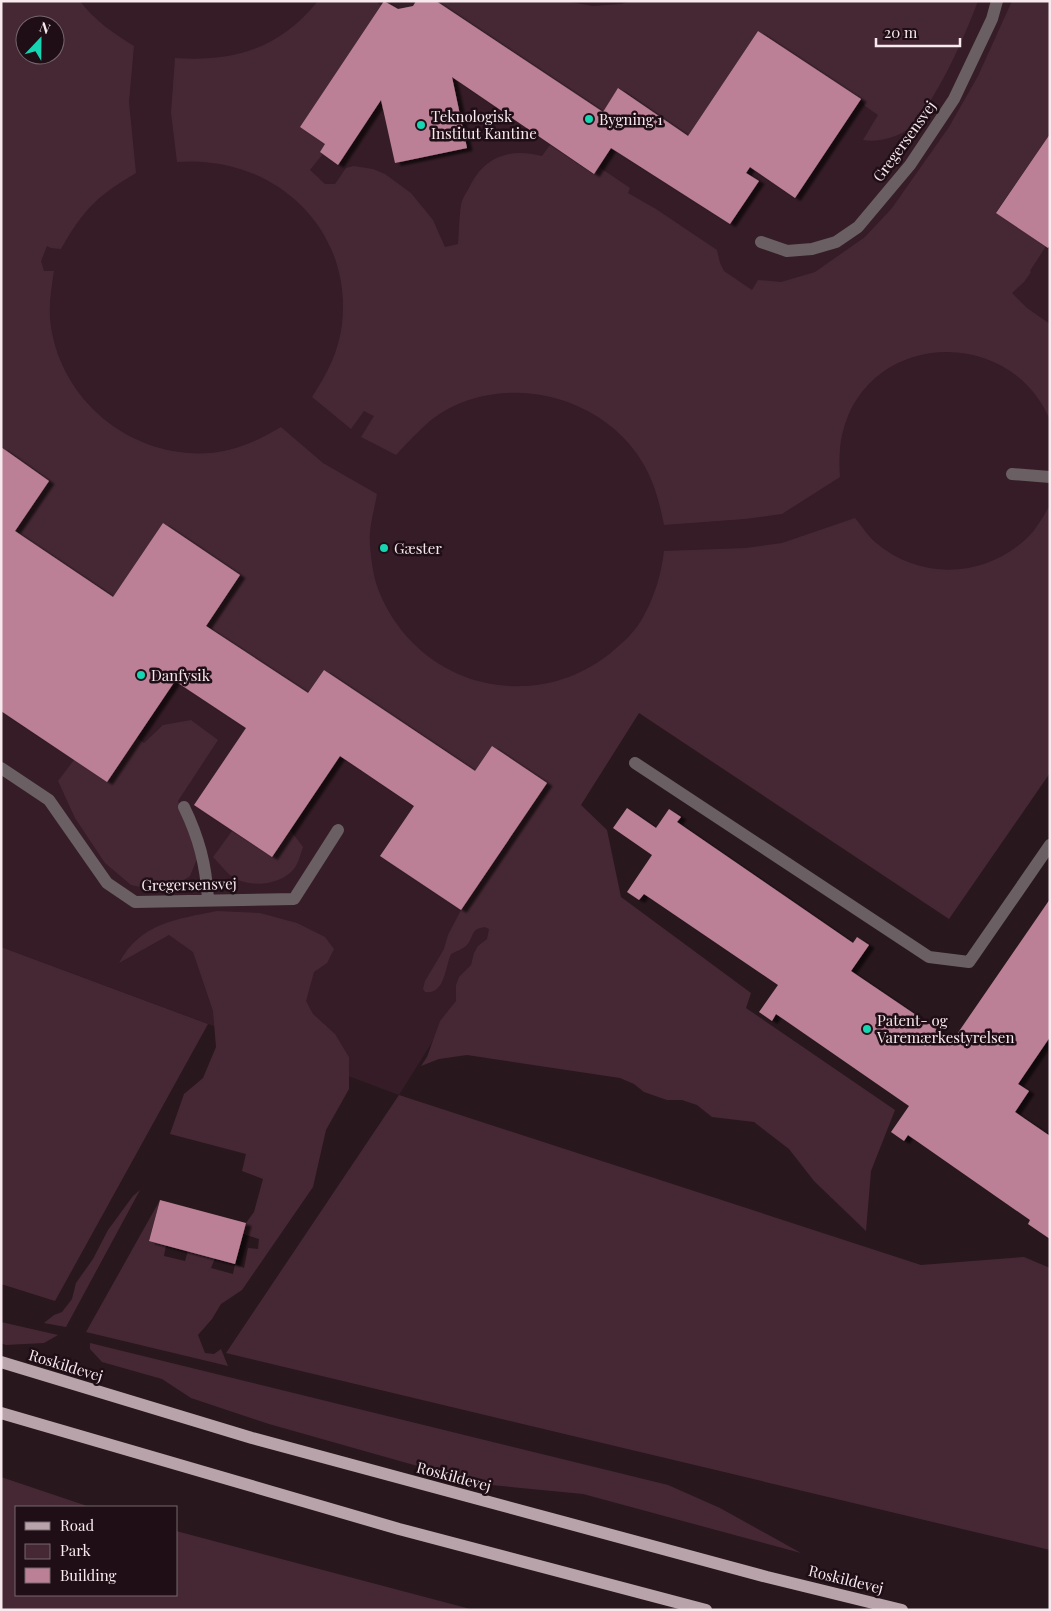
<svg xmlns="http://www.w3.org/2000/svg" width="1051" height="1611" font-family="'Playfair Display',serif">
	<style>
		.built { fill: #351c26; fill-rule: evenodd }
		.green { fill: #462834; fill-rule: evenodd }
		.building { fill: #bb8096; filter: url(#shadow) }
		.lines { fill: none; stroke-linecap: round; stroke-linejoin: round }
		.minor { stroke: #6a5f63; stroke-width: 12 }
		.major { stroke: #b9a3aa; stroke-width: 12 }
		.poi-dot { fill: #17d5b2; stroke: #1f0e15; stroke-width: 2 }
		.labels { text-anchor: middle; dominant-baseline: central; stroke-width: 5; stroke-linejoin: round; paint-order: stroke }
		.poi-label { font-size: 15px; fill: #f7e9ee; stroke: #1f0e15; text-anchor: start }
		.street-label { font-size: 15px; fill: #f7e9ee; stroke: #1f0e15 }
	</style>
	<defs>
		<filter id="shadow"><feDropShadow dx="5.5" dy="3" stdDeviation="1" flood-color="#0009"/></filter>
	</defs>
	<rect width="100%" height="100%" fill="#29171e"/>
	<path class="built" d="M1,1H1050V549L999,585L731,565L399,1095L1,947ZM25,25H55V55H25Z"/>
	<path class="green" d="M1,1H80C95,21 113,33 134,46L129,102L136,173C97,196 83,210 61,249L51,248L47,246L41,261L44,271H54C51,290 48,308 51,327C63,404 134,459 211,453C236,451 259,440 281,427L323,463L377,494C375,507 371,519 370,532C369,543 371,558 373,570C377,595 394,624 412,642C466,698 556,701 614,650C625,641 635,631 642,619C654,598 661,576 664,551L746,548L782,543L855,518C862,526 867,535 875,542C919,580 983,579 1026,539C1036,530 1043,517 1050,505V773L949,919L639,713L581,805L607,830L621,897L751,993L746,1008L895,1110L871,1171L866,1231L814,1181L789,1149L754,1122L712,1117L697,1105L682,1100H667L644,1092L634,1084L620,1078L467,1055L439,1059L421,1066L427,1057L440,1021L456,1001V985L459,977L471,965L474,953L478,946L487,939L489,929L485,927C469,929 475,937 466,946C462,949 455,952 451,954C445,967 445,995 425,992L423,989L425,981L444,949L448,935L461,910L547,783L492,746L475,771L324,670L308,693L206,626L240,575L163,523L113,597L15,531L48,481L1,447ZM25,25H55V55H25Z
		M318,1H375L381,5L300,127L325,144L320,152L322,155L310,170L325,184H335L346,168L354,166L373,169L385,174L411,193L433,220L445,247L458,244C459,231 459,218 461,205C462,199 466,193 469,188C484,156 509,148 542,156L550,145L593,174L599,167L630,188L628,193L656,209L717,250L720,263L724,271L752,290L758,280L781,282L815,272L865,237L892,208L949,127L978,76L1012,1H1050V134L996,212L1046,246L1030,271L1031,272L1024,282L1012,293L1027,308L1050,324V420C1009,323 865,331 842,435C839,449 839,463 840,477L782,514L745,519L664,525C659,499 652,475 637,454C592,390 494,372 431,420C418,431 407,443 396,455L361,437L374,416L364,411L351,429L312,397C327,374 339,351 342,324C353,226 271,154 177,162L171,113L175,58C234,62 279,49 318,1Z
		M436,1H563L593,6L621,4L631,1H978C964,38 947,76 925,109C920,115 916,123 911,127C899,137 878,143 863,140L878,115L865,106L861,99L758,31L688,136L619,88L603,112Z
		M191,720L218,740L178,801L190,833L197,859L190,876L173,888L158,891L131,885L105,863L75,818L58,781L74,760L137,738L144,743L163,725Z
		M290,830L303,847C300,856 298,866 291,872C277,885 253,887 236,879C227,874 220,864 213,857L232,831L272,857Z
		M217,911L260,913L297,923L325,937L334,949L327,963L314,972L306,1001L313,1014L335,1034L349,1057V1089L326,1130L313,1187L242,1290L221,1304L212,1319L198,1335L205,1353L214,1354L221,1349L228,1366L86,1332L160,1200L149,1240L166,1245L164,1256L185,1261L188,1251L215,1258L211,1268L233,1274L235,1264L244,1268L248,1248L258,1249L259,1239L243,1234L246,1223L254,1212L263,1179L242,1171L246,1154L170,1134L184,1094L203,1078L216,1047L213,1011L193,952L169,935L119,963C140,923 177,919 217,911Z
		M1,947L208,1024L55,1301L1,1284Z
		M399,1095L921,1265L1024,1257L1050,1268V1550L226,1353Z
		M140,1190L66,1327L44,1323L54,1315L62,1312L72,1299L76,1283L93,1259L108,1230L133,1196Z
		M1,1322L58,1335L44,1343L6,1345L1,1343Z
		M90,1343L668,1485L720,1508L801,1553L583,1494L481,1484L269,1424L191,1398L162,1379L102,1362L90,1349Z
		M1,1477L90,1507H16V1595H176V1531L474,1610H1Z"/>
	<path class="building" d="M384,1L398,9L413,6L416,1H436L603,112L618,88L688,136L758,31L861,99L795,198L750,167L746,173L759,181L730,224L611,148L594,174L452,77L467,148L395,163L381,100L338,165L320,152L325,144L300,127Z
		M1050,134V245L1048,248L996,213Z
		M1,447L49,481L15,531L113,597L163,523L240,575L206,626L308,693L324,670L475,771L492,746L547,783L461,910L380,856L414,806L340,756L272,857L194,805L246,728L175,681L107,782L1,711Z
		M627,808L656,828L669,809L681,817L677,822L853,943L857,937L869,945L851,971L953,1040L1050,899V1037L1018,1084L1029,1091L1015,1112L1050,1136V1239L1028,1224L1030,1220L908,1135L904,1141L891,1132L909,1106L776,1014L772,1021L759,1012L778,985L644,894L639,900L627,892L652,855L613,828Z
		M160,1200L246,1223L235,1264L149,1241Z"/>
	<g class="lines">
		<path class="minor" d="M761,242L787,251L812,249L836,242L858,227L910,165L954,99L992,19L997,1
			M1012,474L1050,477
			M635,763L929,957L969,962L1050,845
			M1,768L49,800L107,883L135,902L294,899L338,830
			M184,807C199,838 206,865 208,899"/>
		<path class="major" d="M1,1362L252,1438L767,1577L902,1610
			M1,1413L399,1529L706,1610"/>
	</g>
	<g class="poi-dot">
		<circle cx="589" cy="119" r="5"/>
		<circle cx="421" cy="125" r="5"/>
		<circle cx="384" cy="548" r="5"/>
		<circle cx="141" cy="675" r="5"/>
		<circle cx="867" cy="1029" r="5"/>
	</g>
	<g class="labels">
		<g class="poi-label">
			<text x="431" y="116">Teknologisk<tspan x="431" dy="17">Institut Kantine</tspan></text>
			<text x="599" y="119">Bygning 1</text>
			<text x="394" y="548">Gæster</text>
			<text x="151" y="675">Danfysik</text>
			<text x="877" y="1020">Patent- og<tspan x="877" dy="17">Varemærkestyrelsen</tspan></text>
		</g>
		<g class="street-label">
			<text transform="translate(904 141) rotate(-54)">Gregersensvej</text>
			<text transform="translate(189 884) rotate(-1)">Gregersensvej</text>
			<text transform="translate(66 1365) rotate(17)">Roskildevej</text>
			<text transform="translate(454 1476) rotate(15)">Roskildevej</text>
			<text transform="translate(846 1579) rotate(14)">Roskildevej</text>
		</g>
	</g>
	<rect width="1051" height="1611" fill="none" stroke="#f7e9ee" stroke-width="5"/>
	<rect x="15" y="1506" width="162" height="90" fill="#1f0e15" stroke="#75666c"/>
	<rect x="25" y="1522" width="25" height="8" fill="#b9a3aa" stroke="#75666c"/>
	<text x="60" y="1531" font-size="15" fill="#f7e9ee">Road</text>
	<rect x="25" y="1544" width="25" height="15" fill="#462834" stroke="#75666c"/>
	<text x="60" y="1556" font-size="15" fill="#f7e9ee">Park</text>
	<rect x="25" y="1568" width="25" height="15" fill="#bb8096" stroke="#75666c"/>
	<text x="60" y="1581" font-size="15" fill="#f7e9ee">Building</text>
	<g transform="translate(40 40) rotate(22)"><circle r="24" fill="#1f0e15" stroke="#75666c"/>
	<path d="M0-4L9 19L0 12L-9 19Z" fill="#17d5b2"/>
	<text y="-8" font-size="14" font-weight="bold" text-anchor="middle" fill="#f7e9ee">N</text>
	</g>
	<path d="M876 38v8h84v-8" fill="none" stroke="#f7e9ee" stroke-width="2.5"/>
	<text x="884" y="38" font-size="15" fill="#f7e9ee" stroke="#1f0e15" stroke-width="4" paint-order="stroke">20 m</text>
</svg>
